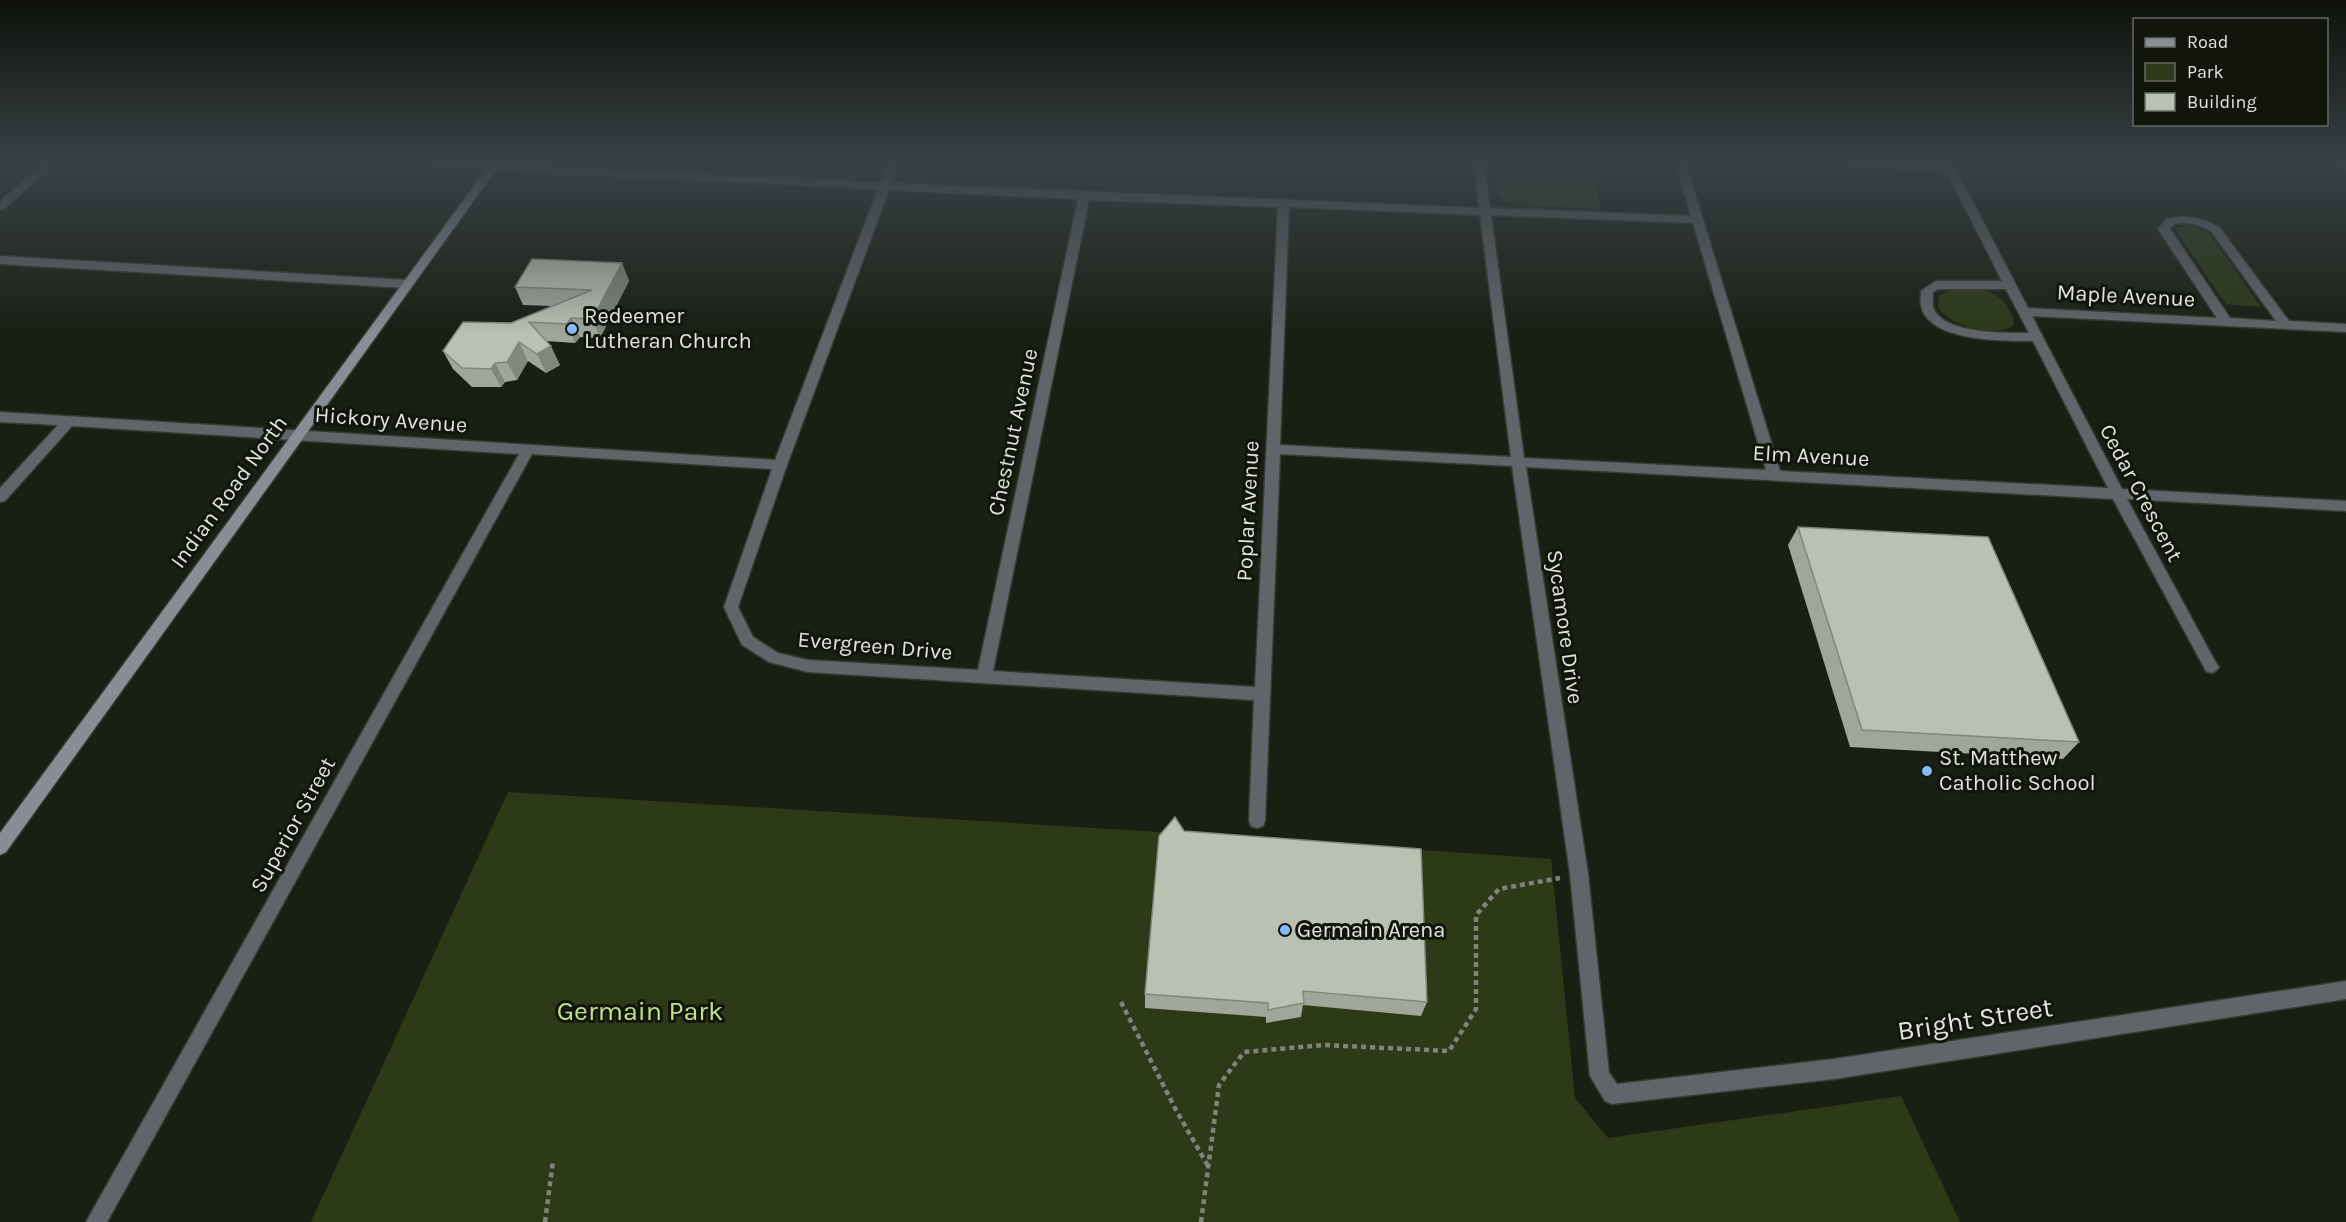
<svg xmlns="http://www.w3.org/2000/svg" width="2346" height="1222" font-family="Karla,sans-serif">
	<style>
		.green { fill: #2c3a18 }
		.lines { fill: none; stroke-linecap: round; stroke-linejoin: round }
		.street-casing { stroke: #363b30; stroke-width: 3 }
		.secondary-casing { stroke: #363b30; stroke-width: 3 }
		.path { stroke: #7f837a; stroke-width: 4.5; stroke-dasharray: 5 4; stroke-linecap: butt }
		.street { fill: #616569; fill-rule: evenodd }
		.secondary { fill: #878e96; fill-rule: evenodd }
		.wall { fill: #a0a69a }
		.shaded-wall { fill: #82877d }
		.building { fill: #bac1b3; stroke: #82877d; stroke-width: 1.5 }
		.poi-dot { fill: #85bbfb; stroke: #11150c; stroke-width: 2 }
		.labels { text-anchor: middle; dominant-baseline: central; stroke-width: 6; stroke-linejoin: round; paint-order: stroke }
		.street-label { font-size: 22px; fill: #e0e4dd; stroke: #11150c }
		.poi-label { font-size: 22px; fill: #e0e4dd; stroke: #11150c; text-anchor: start }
		.near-park-label { font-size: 27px; fill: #bce38a; stroke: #11150c }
		.near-street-label { font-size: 27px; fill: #e0e4dd; stroke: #11150c }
	</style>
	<rect width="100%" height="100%" fill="#1a1f14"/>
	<path class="green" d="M1492,164H1589L1601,209L1511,204L1499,197Z
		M2189,225L2208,232L2261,307L2226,304L2177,232V228Z
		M1963,289C1992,290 2001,292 2014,319L2013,326C1994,338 1949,326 1938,307L1939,296L1948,291Z
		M508,792L1175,833L1551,859L1575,1098L1608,1138L1901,1096L1960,1222H311Z"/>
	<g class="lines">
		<g class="street-casing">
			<path id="street" d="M43,164H54L4,209L0,210V201Z
				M424,164H490L880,183L888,164H898L891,183L1479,208L1474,164H1484L1490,208L1691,216L1676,164H1686L1780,471L2108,488L2033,341C2005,341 1927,342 1921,305C1920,301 1921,296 1921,291L1936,281H2002L1947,172L1847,167L1842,164H1953L2028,308L2217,318L2158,229L2166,219C2185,214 2202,218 2219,227L2289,321L2346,324V332L2032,316L2122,489L2346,501V511L2127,499L2216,663L2219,667L2216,671L2211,673L2206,671L2113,499L1526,467L1588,874L1609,1073L1617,1084L1834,1059L2346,981V999L1834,1079L1612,1104L1605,1101L1590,1076L1570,874L1512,466L1280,454L1265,821L1263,826L1257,828L1251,826L1249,821L1254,700L808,672L769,662L742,645L724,607L772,469L532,454L107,1222H86L519,454L72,426L5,501L0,502V488L58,425L0,422V412L775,460L878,189L429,167ZM889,190L1078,199L978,670L808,660L778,653L753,637L738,607L787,465ZM1089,200L1278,207L1255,687L993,671ZM1289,207L1480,215L1511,457L1280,445ZM1491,215L1693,223L1766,470L1524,458ZM2182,223L2195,224L2211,231L2276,321L2230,318L2170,229L2174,224ZM1939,289H2006L2029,333C2006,333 1941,334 1933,307C1932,303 1933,297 1933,292Z
				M2330,164L2346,165V172Z
				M0,256L407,280L413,284L407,288L0,264Z"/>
		</g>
		<g class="secondary-casing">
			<path id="secondary" d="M490,164H500L6,852L0,855V833Z"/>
		</g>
		<path class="path" d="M1121,1002L1176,1110L1208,1166
			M545,1222L553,1161
			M1201,1222L1219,1085L1244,1052L1324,1045L1449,1051L1476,1009V915L1499,889L1560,878"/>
		<use href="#street" class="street"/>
		<use href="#secondary" class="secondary"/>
	</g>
	<path class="wall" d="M622,263L629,281L600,338L580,337L575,343L546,341L560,365L546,373L528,361L517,380L505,382L501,387H472L453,369L443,351L552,306L523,305L515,287Z
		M1798,527L2079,742L2063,759L1850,747L1788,545Z
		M1184,831L1427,1002L1421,1016L1303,1005L1301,1017L1266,1023V1017L1145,1008V994Z"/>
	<path class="shaded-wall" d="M622,263L629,281L600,338L592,319Z
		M571,318L580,337L575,343L567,324Z
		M519,342L528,361L517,380L507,362Z
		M551,346L560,365L546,373L537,354Z
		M495,363L505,382L501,387L491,369Z"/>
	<path class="building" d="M532,259L622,263L592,319L571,318L567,324L529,322L551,346L537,354L519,342L507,362L495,363L491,369L462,368L443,351L463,322L511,323L592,290L515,287Z
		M1798,527L1988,537L2079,742L1862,730Z
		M1175,817L1184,831L1421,849L1427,1002L1303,991L1304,1003L1268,1010V1003L1145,994L1159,836Z"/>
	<linearGradient id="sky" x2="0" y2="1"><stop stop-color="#0e110b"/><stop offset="0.49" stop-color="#384245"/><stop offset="1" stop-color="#384245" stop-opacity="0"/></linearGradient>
	<rect width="2346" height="335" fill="url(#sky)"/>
	<g class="poi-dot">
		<circle cx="572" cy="329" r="6"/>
		<circle cx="1927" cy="771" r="6"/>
		<circle cx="1285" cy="930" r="6"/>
	</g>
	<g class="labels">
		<g class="street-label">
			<text transform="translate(2126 296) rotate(3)">Maple Avenue</text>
			<text transform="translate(391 420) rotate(4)">Hickory Avenue</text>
			<text transform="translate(1013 432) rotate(-78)">Chestnut Avenue</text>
			<text transform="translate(1811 456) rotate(3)">Elm Avenue</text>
			<text transform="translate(229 492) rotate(-54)">Indian Road North</text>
			<text transform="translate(2141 493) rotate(62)">Cedar Crescent</text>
			<text transform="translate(1248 511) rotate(-87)">Poplar Avenue</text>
			<text transform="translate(1565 627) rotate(82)">Sycamore Drive</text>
			<text transform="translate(875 646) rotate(5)">Evergreen Drive</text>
			<text transform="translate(293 825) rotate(-61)">Superior Street</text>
		</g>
		<g class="poi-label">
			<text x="584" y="316">Redeemer<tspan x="584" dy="25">Lutheran Church</tspan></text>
			<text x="1939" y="758">St. Matthew<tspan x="1939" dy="25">Catholic School</tspan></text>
			<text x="1297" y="930">Germain Arena</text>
		</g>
		<g class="near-park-label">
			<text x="640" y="1011">Germain Park</text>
		</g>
		<g class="near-street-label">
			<text transform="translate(1975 1019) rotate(-9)">Bright Street</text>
		</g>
	</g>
	<rect x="2133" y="18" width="195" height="108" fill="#11150c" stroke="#646860" stroke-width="1.5"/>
	<rect x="2145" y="38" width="30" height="9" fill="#878e96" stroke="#646860" stroke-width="1.5"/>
	<text x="2187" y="48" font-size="18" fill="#e0e4dd">Road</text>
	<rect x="2145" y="63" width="30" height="18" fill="#2c3a18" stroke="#646860" stroke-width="1.5"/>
	<text x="2187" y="78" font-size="18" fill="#e0e4dd">Park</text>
	<rect x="2145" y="93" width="30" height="18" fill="#bac1b3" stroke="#646860" stroke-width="1.5"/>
	<text x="2187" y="108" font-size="18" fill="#e0e4dd">Building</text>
</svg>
